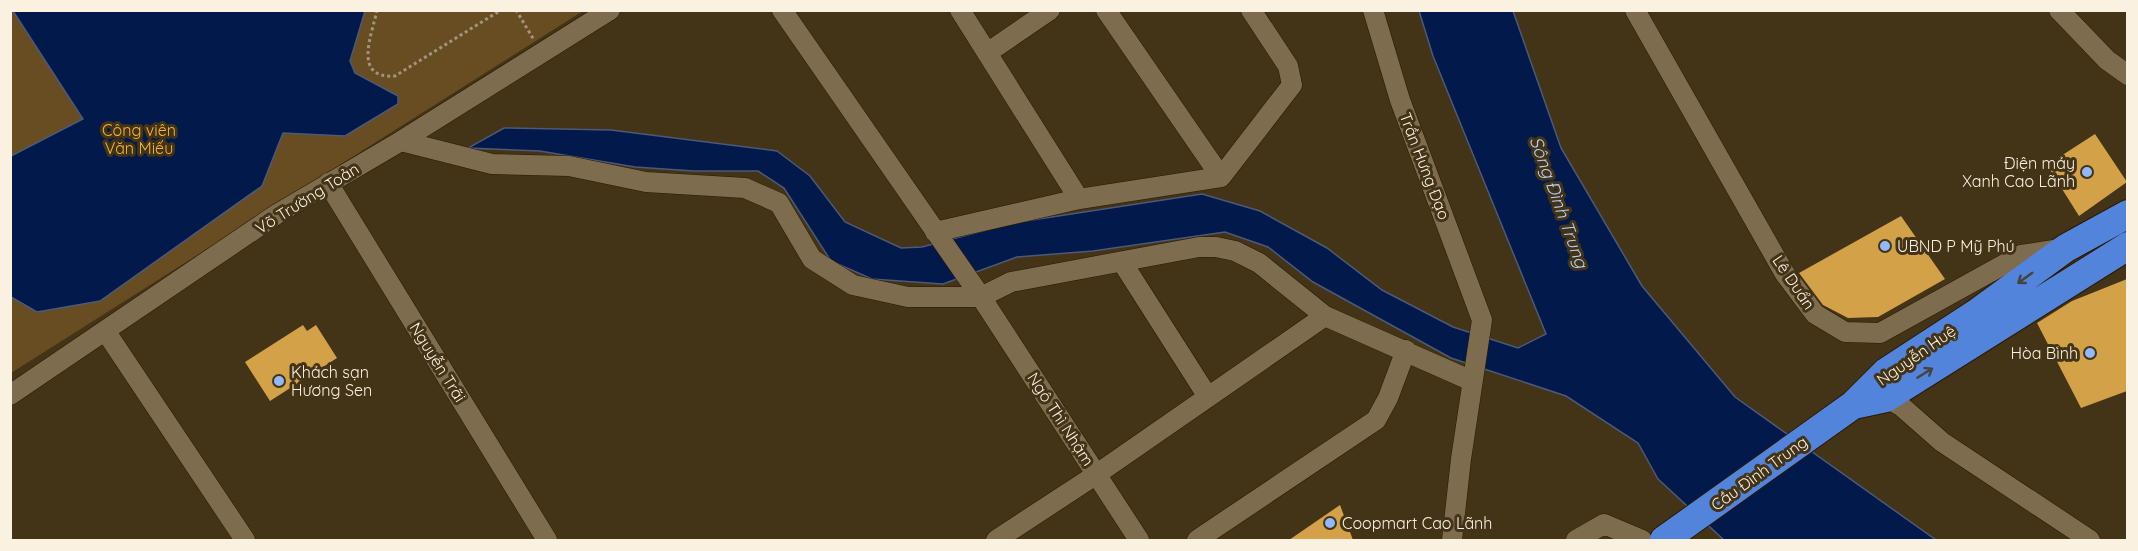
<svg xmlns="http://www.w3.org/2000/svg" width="2138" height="551" font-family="Quicksand,sans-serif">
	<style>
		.green { fill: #674d21 }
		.water { fill: #01194b; stroke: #4c5a78; stroke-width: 1.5 }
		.building { fill: #d3a147 }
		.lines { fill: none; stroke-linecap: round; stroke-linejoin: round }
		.minor-casing { stroke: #291a00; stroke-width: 21 }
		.highway-casing { stroke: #291a00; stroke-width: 30 }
		.path { stroke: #a1957e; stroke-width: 3; stroke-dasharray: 3 3; stroke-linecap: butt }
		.minor { stroke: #7e6c4f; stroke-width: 20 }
		.highway { stroke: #5384dc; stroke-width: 28 }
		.oneway { stroke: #46433e }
		.poi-dot { fill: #90b8fd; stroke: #433317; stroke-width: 2 }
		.labels { text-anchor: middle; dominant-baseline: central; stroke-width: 6; stroke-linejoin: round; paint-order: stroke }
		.park-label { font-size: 16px; fill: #f5b436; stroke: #433317 }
		.poi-label { font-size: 16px; fill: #fbf1e0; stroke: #433317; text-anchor: start }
		.street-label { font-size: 16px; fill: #fbf1e0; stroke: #433317 }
		.water-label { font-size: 18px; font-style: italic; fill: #b7cef5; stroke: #433317 }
	</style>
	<rect width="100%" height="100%" fill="#433317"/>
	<path class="green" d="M11,11H583L11,373Z"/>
	<path class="water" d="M13,11H365L350,61L355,73L398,96V104L345,136L283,133L262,186L100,301L37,312L11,297V156L83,119Z
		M1419,11H1513L1561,148L1642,286L1735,397L1936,540H1724L1658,479L1638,443L1566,396L1451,358L1313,282L1268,247L1225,232L1093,251L1017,257L943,284L872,279L831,261L784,188L758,171H694L635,167L540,151L468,148L504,128L611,130L777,151L810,176L845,222L901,248L922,247L1013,223L1202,194L1260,211L1327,248L1382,290L1453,327L1518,348L1546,334L1433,56Z"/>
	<path class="building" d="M2095,134L2127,182L2079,216L2047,165Z
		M1901,216L1945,279L1878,317L1848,318L1823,305L1799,273Z
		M2127,279V391L2081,408L2037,323L2072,301Z
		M303,325L307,331L316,325L337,358L270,401L245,362Z
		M1340,505L1353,540H1289Z"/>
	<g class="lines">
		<g class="minor-casing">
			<path id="minor" d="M782,10L981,297L1139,540
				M960,10L1079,199
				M1106,10L1221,177
				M1373,10L1400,100L1482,320L1461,459L1452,540
				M1635,10L1785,274L1815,314L1845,332L1880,333L2021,255L2060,249
				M2059,10L2107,60L2128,75
				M987,53L1050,10
				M401,141L492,164L569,166L646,182L745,188L779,203L812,259L853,285L908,297H981L1011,282L1199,247H1216L1235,251L1259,263L1325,316L1472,381
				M328,183L547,540
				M935,232L1079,199L1221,177L1292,85L1288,66L1251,10
				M1122,262L1208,397
				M106,332L245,540
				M10,395L277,214L401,141L610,10
				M1886,398L1901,406L1942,442L2090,540
				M996,540L1097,474L1325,316
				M1197,540L1376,420L1388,398L1406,350
				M1576,540L1604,524L1642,540"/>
		</g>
		<g class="highway-casing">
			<path id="highway" d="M1858,404L1886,398L2128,246
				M1664,540L1853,405L1886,372L1975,314L2066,248L2128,214"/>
		</g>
		<path class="path" d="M377,10C372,35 352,79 395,76L501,10
			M516,10L534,40"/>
		<use href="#minor" class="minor"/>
		<use href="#highway" class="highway"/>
	</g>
	<defs><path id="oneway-shaft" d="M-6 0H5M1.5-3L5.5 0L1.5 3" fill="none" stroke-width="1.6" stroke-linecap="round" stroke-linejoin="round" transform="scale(1.5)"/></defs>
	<g class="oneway">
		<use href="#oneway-shaft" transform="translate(2025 278) rotate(144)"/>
		<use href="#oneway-shaft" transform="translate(1925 373) rotate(-32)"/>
	</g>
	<g class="poi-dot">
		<circle cx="2087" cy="172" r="6"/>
		<circle cx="1885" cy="246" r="6"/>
		<circle cx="2090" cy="353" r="6"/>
		<circle cx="279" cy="381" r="6"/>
		<circle cx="1330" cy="523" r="6"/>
	</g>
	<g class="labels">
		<g class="park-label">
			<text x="139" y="130">Công viên<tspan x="139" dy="18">Văn Miếu</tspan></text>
		</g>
		<g class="poi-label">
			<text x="2075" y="163" text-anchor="end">Điện máy<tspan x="2075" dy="18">Xanh Cao Lãnh</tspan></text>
			<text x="1897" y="246">UBND P Mỹ Phú</text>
			<text x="2078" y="353" text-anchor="end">Hòa Bình</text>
			<text x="291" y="372">Khách sạn<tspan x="291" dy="18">Hương Sen</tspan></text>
			<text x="1342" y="523">Coopmart Cao Lãnh</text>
		</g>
		<g class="street-label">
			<text transform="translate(1425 166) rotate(69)">Trần Hưng Đạo</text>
			<text transform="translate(307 198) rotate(-32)">Võ Trường Toản</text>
			<text transform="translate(1794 282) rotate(56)">Lê Duẩn</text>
			<text transform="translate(1916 355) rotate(-35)">Nguyễn Huệ</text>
			<text transform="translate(438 362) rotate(58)">Nguyễn Trãi</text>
			<text transform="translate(1061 419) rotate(57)">Ngô Thì Nhậm</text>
			<text transform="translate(1759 473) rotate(-36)">Cầu Đình Trung</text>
		</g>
		<g class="water-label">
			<text transform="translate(1559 202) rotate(70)">Sông Đình Trung</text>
		</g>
	</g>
	<rect width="2138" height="551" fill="none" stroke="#fbf1e0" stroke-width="24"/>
</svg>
